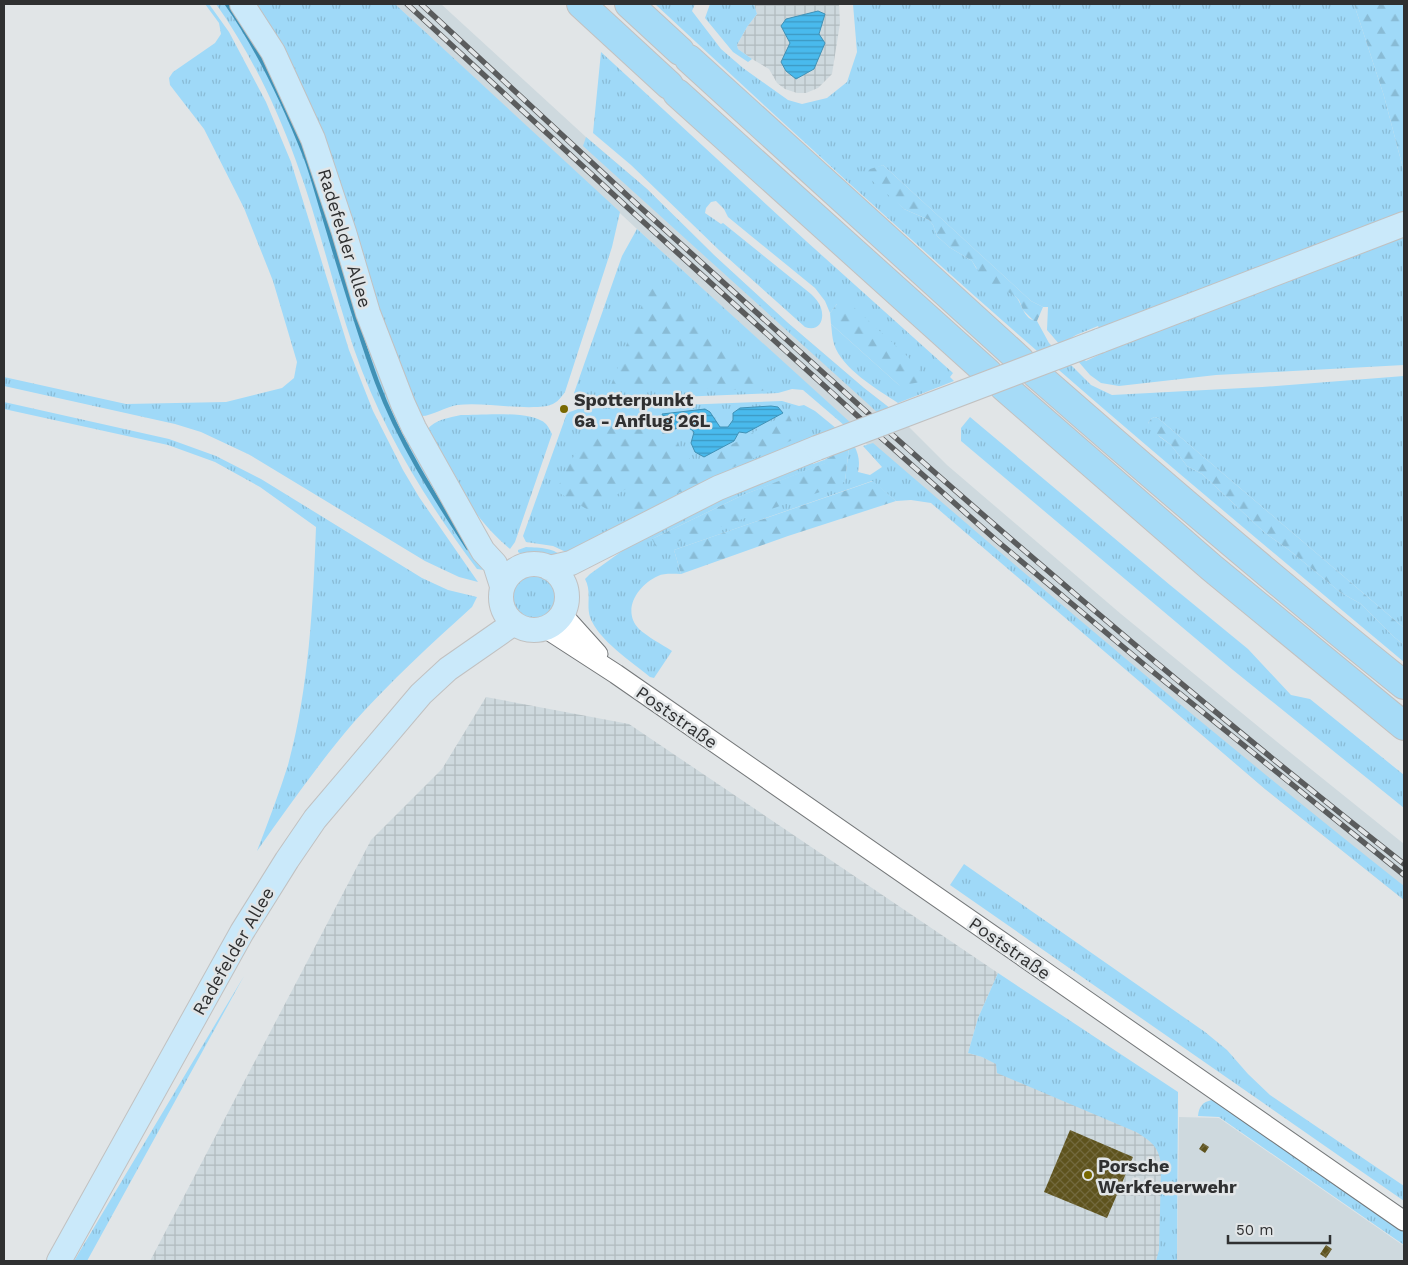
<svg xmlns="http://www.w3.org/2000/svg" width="1408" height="1265" font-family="'Work Sans',sans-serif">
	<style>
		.built { fill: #ced9de }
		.industrial { fill: url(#industrial-grid) }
		.grass { fill: url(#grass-tufts) }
		.forest { fill: url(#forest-firs) }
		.water { fill: url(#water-rules); stroke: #4191b5 }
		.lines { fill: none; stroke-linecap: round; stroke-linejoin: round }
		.stream { stroke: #4191b5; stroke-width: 4.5 }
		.building { fill: url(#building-cross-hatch) }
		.minor-casing { stroke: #747779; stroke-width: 21 }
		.major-casing { stroke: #c1c1c1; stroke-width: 26 }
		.highway-casing { stroke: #c1c1c1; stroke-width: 30 }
		.minor { stroke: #fff; stroke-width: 19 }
		.major { stroke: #cae9fa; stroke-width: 24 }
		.highway { stroke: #a6dbf7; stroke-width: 28 }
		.rail-casing { stroke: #5a5c5d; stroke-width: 5.5 }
		.rail { stroke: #e1e5e7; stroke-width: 4; stroke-dasharray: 11; stroke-linecap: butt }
		.major-bridge-casing { stroke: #c1c1c1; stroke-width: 26; stroke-linecap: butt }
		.major-bridge { stroke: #cae9fa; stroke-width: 24 }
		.poi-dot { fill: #786800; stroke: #e1e5e7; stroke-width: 2 }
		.labels { text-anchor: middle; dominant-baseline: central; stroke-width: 5; stroke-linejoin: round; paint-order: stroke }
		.street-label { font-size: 18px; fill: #2f3031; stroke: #e1e5e7 }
		.poi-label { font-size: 18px; font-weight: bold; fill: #2f3031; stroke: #e1e5e7; text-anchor: start }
	</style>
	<defs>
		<pattern id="industrial-grid" width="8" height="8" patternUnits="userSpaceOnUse" patternTransform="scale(1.25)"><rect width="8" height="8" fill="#ced9de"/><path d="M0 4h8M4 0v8" fill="none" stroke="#b1bbbf"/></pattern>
		<pattern id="grass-tufts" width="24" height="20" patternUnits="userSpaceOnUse" patternTransform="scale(1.25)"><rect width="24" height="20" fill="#9fd9f8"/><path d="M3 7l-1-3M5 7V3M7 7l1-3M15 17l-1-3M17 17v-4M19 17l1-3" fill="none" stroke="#89bbd5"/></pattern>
		<pattern id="forest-firs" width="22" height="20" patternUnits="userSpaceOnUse" patternTransform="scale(1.25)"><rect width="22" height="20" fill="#9fd9f8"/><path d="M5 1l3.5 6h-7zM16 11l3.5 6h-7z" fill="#89bbd5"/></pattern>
		<pattern id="water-rules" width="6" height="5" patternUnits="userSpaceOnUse" patternTransform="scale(1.25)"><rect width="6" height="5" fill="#49baed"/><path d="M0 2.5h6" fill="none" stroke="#3d98c1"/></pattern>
		<pattern id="building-cross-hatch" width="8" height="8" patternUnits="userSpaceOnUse" patternTransform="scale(1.25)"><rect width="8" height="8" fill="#5e531d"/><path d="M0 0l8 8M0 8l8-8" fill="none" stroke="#72693e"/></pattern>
	</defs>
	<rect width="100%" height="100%" fill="#e1e5e7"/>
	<path class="built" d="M395,4H441L586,137L647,189L715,256L788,323L864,388L891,409L947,465L1121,614L1276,741L1404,844V900L1265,789L866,444L851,424L637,229Z
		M1179,1117L1219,1118L1404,1246V1261H1177Z"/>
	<path class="industrial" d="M754,4H839L840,23L832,74L818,88L806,93H797L785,89L777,83L769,69L752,59L738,49L737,45L747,27L757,14Z
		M486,697L629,724L998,973L978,1018L968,1053L982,1057L1169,1138L1166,1261H150L371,840L442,769Z"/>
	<path class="grass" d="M205,4H209L229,32L266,102L291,162L349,350L373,411L403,470L419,497L478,582L459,577L425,561L250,455L201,432L175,424L4,386V377L126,404L226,402L282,388L294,378L297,362L273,281L244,208L204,129L170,85L169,78L173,72L215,43L221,34L219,23Z
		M216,4H235L294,111L357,305L489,566L484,570L477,569C426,501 382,430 354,349C333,287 319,223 296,161C276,106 250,52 216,4Z
		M253,4H395L620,212L612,247L565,392C560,399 556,404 547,406C519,410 486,402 457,405C446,407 429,417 421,416Z
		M655,4H695L692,11L721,49L743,68L788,100L802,104L827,98L847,82L857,52L853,4H1354L1384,96L1404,172V217L1100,330L1098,326L1076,335L1060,345L1047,330L1048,307H1043L1031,301L883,165L878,167L893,198L904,209L929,220L933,225L937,236L949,247L972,261L976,268L1015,296C1023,304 1023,320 1037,321L1049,343L1091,385L1112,395L1262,387L1404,376V628L1158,418L1154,417L1151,419L1148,423L1160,437L1171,445L1187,466L1202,474L1265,533L1289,550L1340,592L1361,604L1394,637L1404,645V662C1289,566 1173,469 1060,371C922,251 788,128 655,4Z
		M710,4H754L757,14L747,27L737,45L738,49L752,59L748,62L733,52L705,18Z
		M601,52L806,241L953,373L950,377L954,381L898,403C877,389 842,369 834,344C832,338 832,331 831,324L900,386L837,304L830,313L825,301L815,288L728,217L724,209L716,201L711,202L706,208L705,213L721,224L723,223L811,294C815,298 819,302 821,308C825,320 819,332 805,327L719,250L631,165L593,133Z
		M586,137L647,189L715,256L788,323L864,388L891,409L878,413L583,146Z
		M637,229L852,424L845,426L803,390L792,389L778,393L579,401L577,400L574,393L622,256Z
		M1404,235V365L1216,375L1119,386L1101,383L1090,375L1077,360L1082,358L1086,361L1113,348Z
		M782,401L799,406L804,405L815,411L837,429L802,441L566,552L553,546L526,542L523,536L567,413L578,409Z
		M4,402L169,439L216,456L261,479L422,578L448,590L477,597L472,607C431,644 391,681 354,722C319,763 288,807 257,851C268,822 279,794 288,765C309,688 313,606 316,527L260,487L215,462L168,445L4,409Z
		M461,415C481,415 532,410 546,424C549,427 550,431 552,434L515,542L510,549C471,517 450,473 427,430C435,419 449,418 461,415Z
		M970,417L1170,585L1248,649L1291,695L1310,699L1404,775V808L1233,670L961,441V428Z
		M873,443C1047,593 1223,743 1404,886V900L1265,789L931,503L911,500L896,501L872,481L674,550L681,574C674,574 664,573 658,576C638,585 621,610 639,629C648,637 661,644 672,651L654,678L650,677C632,662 598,640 590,617C586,604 592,592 585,579L590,574L629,546L665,524L811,459L813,464L824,460L826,463L743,495L652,539L845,481L849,447L854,445C859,455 860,462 858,472L870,475L882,467L863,446Z
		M526,547C541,548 554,547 565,559C555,559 526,558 518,552V550Z
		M508 598a26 26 0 1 1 52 0a26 26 0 1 1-52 0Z
		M964,864L1205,1032L1227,1050L1248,1074L1270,1095L1404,1186V1201L950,885Z
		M998,973L1178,1092L1177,1261H1156L1159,1250L1161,1170C1161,1149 1153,1142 1136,1132L997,1073L996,1064L982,1057L968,1053L978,1018Z
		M244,976L87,1261H74Z
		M1212,1100L1217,1101L1404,1230V1245L1219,1117L1198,1116C1199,1107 1202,1102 1212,1100Z"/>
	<path class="forest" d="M1354,4H1404V172L1384,96Z
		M883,165L1031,301L1043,307L1037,321H1034L1023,310L1019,300L1015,296L1006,291H1000L993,287L983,278L972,261L949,247L937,236L933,225L929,220L904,209L869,178L867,172L870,169Z
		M651,281L773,391L611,385Z
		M848,302L919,367L920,382L900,386L831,324L830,313L837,304Z
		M788,413L799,437L628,516L624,509L642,497L634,484L590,511L556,491C569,466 581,432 610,424C626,420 644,420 660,418L667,431L695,465Z
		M1154,417L1158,418L1404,628V645L1394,637L1361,604L1340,592L1289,550L1265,533L1202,474L1187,466L1171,445L1150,429L1148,423L1151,419Z
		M849,447L845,481L840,485L657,549L652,539L743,495L825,463L824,460Z
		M873,481L896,501L788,536L681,574L674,550Z"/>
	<path class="water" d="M818,11L825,14L819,34L825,43L814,69L796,79L786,71L781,62L790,43L781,26L786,19Z
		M771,406L778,407L783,413L746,433L739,432L734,441L704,457L695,452L691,443L694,432C688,426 683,426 675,429L667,425L662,414L705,409L710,412L720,427H728L733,420V413L740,408Z"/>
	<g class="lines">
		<path class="stream" d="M227,4C260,51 285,105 306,158C313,177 318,197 324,216C341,272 357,328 377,382C399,441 434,496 468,548"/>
	</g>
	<path class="building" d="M1070,1130L1133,1157L1107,1218L1044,1192Z
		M1203,1143L1209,1147L1205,1153L1199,1149Z
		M1326,1245L1332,1249L1326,1258L1320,1254Z"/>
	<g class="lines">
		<g class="minor-casing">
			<path id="minor" d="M562,614L598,654
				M545,628L616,674L1404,1221"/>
		</g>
		<g class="major-casing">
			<path id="major" d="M242,4L273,52L313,139L344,232L368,313L403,404L414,428L483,551L495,564L502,586
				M1099,341L1404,224
				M501 597a33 33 0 1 1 66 0a33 33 0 1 1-66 0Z
				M549,568L571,563L718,488L817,448
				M59,1261L242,932L287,860L315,819L421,694L448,669L514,623"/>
		</g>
		<g class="highway-casing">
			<path id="highway" d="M581,4L669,85
				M629,4L680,51
				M689,59L1020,360
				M677,93L988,373
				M1036,374C1157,480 1279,585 1404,685
				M1004,387L1212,568L1404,726"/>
		</g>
		<use href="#minor" class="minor"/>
		<use href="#major" class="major"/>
		<use href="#highway" class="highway"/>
		<g class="rail-casing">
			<path id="rail" d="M407,4L627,207L862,420
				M421,4L630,198L871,416
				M888,431C1055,580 1228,725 1404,864
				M878,435L996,540L1147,667L1404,875"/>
		</g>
		<use href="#rail" class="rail"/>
		<g class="major-bridge-casing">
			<path id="major-bridge" d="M817,448L1099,341"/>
		</g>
		<use href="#major-bridge" class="major-bridge"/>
	</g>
	<g class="poi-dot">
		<circle cx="564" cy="409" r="5"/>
		<circle cx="1088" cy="1175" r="5"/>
	</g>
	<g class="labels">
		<g class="street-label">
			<text transform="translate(345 238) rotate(73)">Radefelder Allee</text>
			<text transform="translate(677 717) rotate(35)">Poststraße</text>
			<text transform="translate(1010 948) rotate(35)">Poststraße</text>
			<text transform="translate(233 951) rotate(-60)">Radefelder Allee</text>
		</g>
		<g class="poi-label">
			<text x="574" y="399">Spotterpunkt<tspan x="574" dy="21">6a - Anflug 26L</tspan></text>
			<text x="1098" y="1165">Porsche<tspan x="1098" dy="21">Werkfeuerwehr</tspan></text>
		</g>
	</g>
	<rect width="1408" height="1265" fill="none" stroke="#2f3031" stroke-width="10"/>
	<path d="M1228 1235v8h102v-8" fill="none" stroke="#2f3031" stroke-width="2.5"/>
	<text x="1236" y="1235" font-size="15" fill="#2f3031" stroke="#e1e5e7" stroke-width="4" paint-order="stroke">50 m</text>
</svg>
